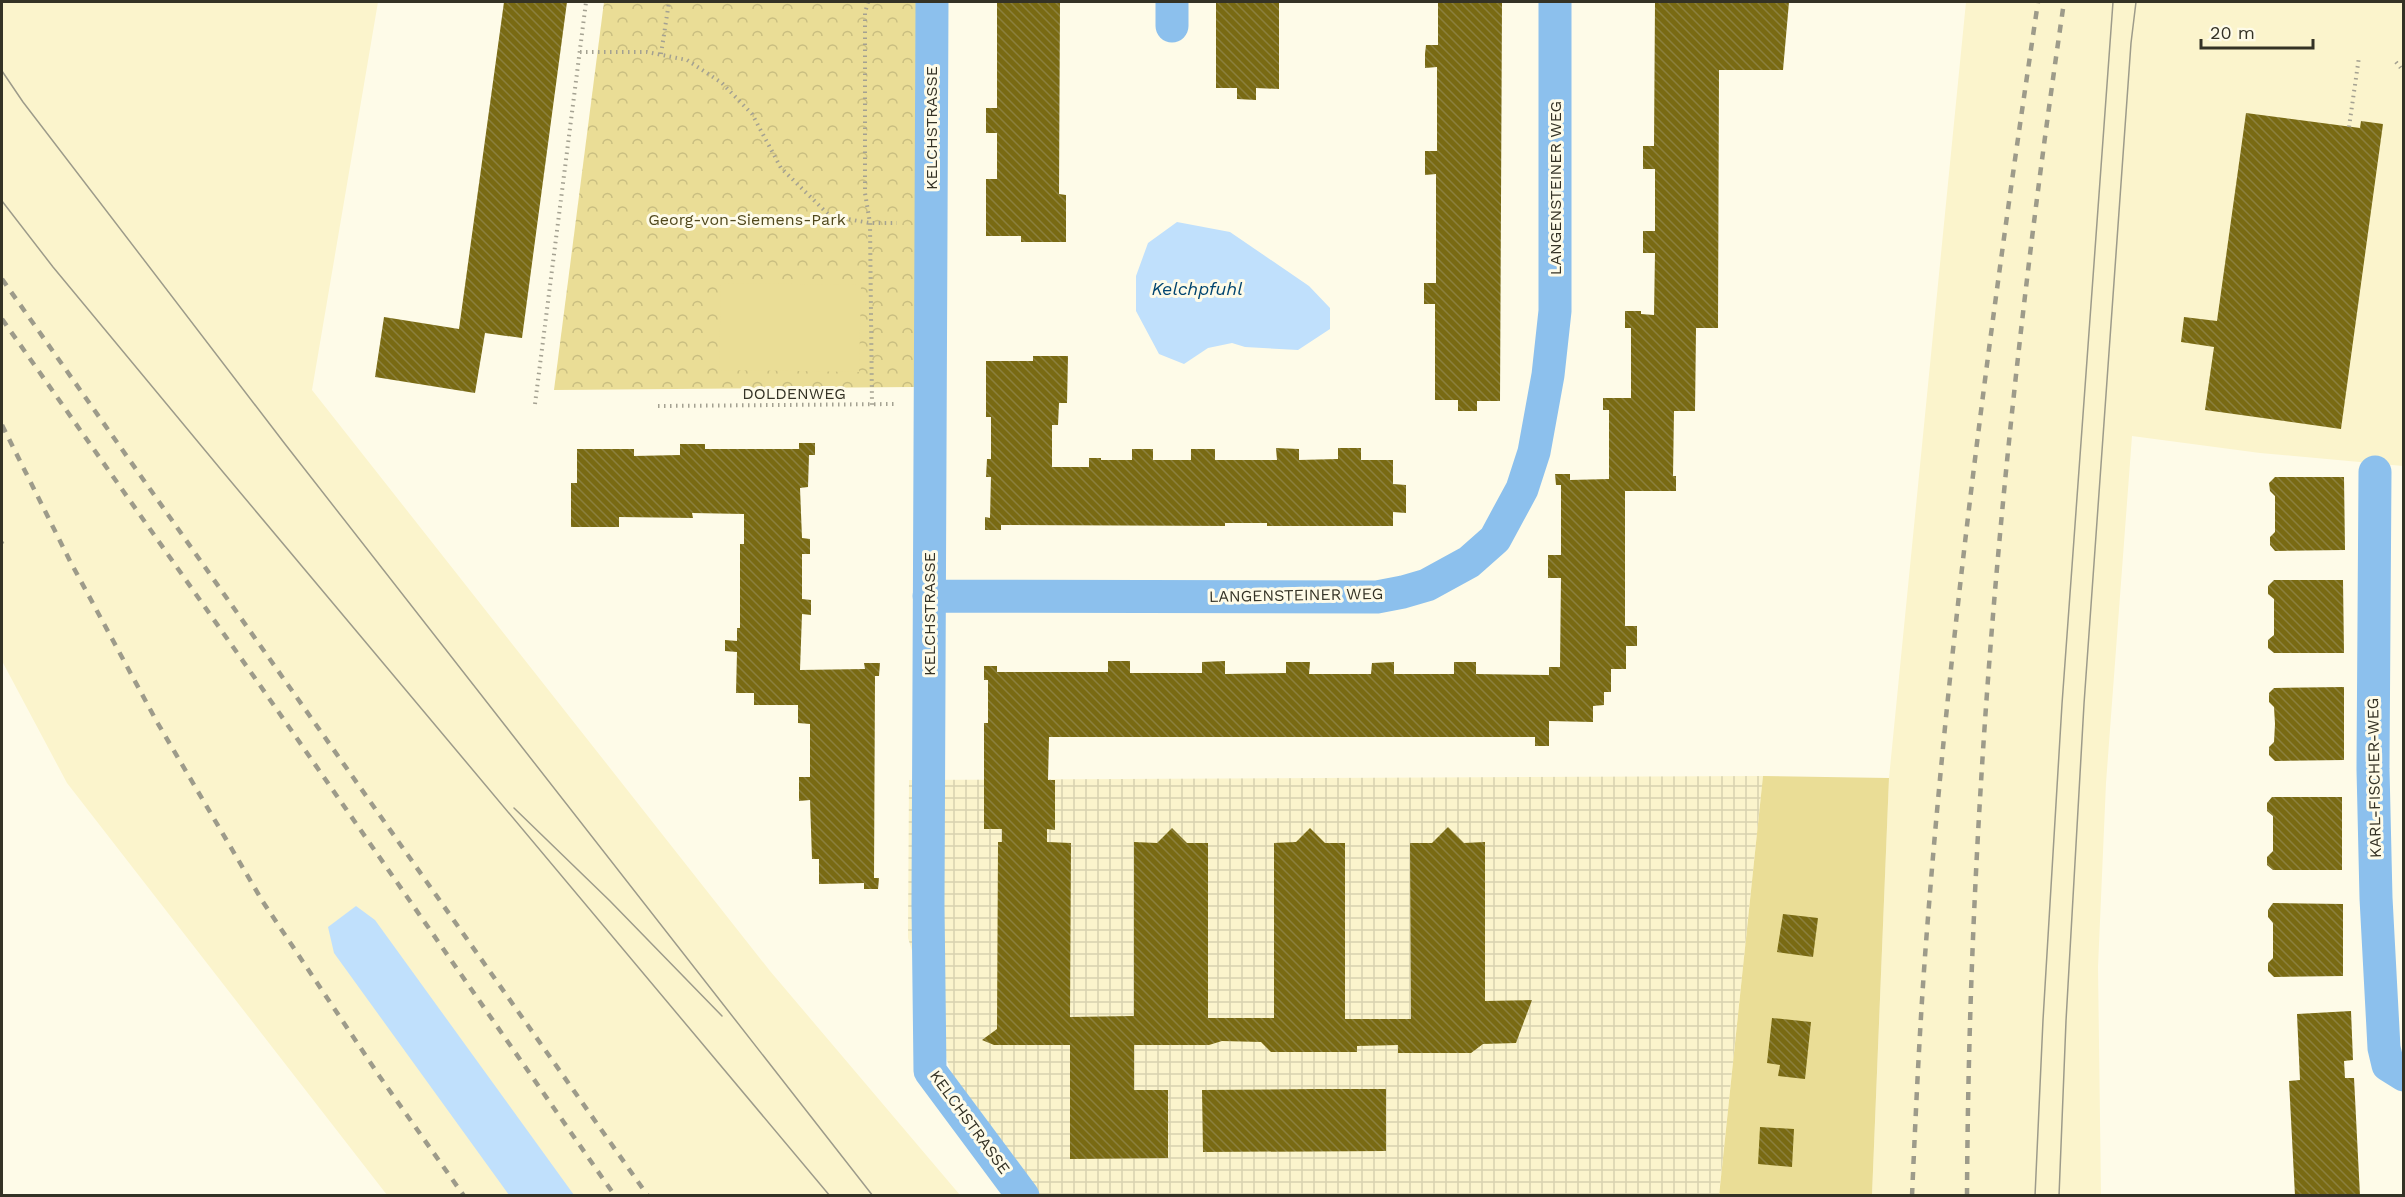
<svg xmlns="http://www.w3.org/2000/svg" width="2405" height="1197" font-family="'Work Sans',sans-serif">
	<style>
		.built { fill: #fbf4cc }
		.industrial { fill: url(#industrial-grid) }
		.park { fill: url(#park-crowns) }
		.garden { fill: #eadd96 }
		.water { fill: #c0e0fc }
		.building { fill: url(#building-back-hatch) }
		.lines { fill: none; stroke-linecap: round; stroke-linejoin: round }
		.path { stroke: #a4a191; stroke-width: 4; stroke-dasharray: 1.5 4.5; stroke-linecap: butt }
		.minor { stroke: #8cc0ed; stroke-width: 33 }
		.tram { stroke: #9d9b8a; stroke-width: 1.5 }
		.rail { stroke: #9d9b8a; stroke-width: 4.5; stroke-dasharray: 8 8; stroke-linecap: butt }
		.labels { text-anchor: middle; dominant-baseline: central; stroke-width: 6; stroke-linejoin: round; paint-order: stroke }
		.street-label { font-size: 16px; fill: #343225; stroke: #fefbe8 }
		.park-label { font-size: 16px; fill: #51491d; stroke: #fefbe8 }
		.water-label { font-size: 18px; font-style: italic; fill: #014570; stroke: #fefbe8 }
	</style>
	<defs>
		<pattern id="industrial-grid" width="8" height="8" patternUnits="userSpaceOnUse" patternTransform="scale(1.5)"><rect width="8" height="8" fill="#fbf4cc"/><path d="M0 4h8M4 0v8" fill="none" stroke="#d8d2af"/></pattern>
		<pattern id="park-crowns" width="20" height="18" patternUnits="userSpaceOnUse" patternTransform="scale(1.5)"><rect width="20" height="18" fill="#eadd96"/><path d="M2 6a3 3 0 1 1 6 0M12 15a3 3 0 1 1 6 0" fill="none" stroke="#c9be81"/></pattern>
		<pattern id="building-back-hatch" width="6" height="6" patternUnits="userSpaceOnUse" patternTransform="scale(1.5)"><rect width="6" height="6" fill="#796a13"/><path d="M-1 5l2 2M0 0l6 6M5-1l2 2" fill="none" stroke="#8b803e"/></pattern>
	</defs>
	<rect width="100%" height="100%" fill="#fefbe8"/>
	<path class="built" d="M2,2H378L312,390L770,971L960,1195H387L67,783L2,661Z
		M1966,2H2403V466L2260,453L2132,436L2106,783L2098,967L2101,1195L1872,1196L1889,778Z"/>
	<path class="industrial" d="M1763,776L1719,1195H1035L955,1085L908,938L909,780Z"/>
	<path class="park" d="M604,2H916L915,387L554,390Z"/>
	<path class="garden" d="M721,283L861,285L859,372L719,370Z
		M1763,776L1889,778L1872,1195L1719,1196Z"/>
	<path class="water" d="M1177,222L1230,232L1309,286L1330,308V329L1298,350L1245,347L1232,343L1208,348L1184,364L1159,354L1136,311V276L1148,243Z
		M356,906L375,920L574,1195H509L334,953L328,927Z"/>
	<path class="building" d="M504,2H567L522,338L485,333L475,393L375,377L384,317L459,329Z
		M997,2H1060L1059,194L1066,195V242H1021V236H986V179H997V133H986V108H997Z
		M1216,2H1279V89L1256,88V100L1237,99V88H1216Z
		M1438,2H1502L1500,401H1477V411H1458V400H1435V304H1424V283H1436V174L1425,175V151H1437V67L1425,68V54L1426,45H1438Z
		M1655,2H1789L1783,70H1719L1718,328H1696L1695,411H1674L1673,476H1676V491H1625V626H1637V646H1626V669H1611V692H1604V705L1593,706V722L1549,721V746H1535V737H1049L1048,780H1055V830L1047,829V842L1071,843L1070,1017L1134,1016V842L1157,843L1172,828L1187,843H1208V1018H1274V843L1296,842L1310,828L1325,843H1345V1019H1411L1410,843H1432L1448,827L1464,843L1485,842V1001L1532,1000L1516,1043L1483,1044L1471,1053H1398V1045L1357,1046V1052H1271L1261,1042L1222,1041L1209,1045H1134V1090H1168V1158L1070,1159V1045H994L982,1040L997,1029L998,842H1002V829H984V723H988V680H984V666H997V672H1108V661H1130V673H1202V662L1225,661V674L1286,673V662H1310L1309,674H1371L1372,663L1394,662V674H1454V662H1476V674L1549,675V667H1560L1561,578H1548V555H1561V485H1556L1555,474H1570V480L1609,479V410H1603V398H1631V328H1625V311H1641V314L1654,315L1655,253H1643V231H1655V169H1643V146H1654Z
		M2246,113L2360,128L2361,121L2383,124L2341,429L2205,410L2214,347L2181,342L2184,317L2217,321Z
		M1033,356H1068L1067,403H1059L1058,425H1052V467H1089V458H1101V460H1132V449H1153V460H1191V449H1215V460H1277L1276,448L1299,449V460L1338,459V448H1361V460H1393V484L1406,485V513L1393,512V526H1267V523H1225V526L1001,525V530H985V517L990,518L991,477H986L987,459H991V417H986V361H1033Z
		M799,443H815V455H809L808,487L800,488L802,538L810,539V554H802V599L811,600V615L802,614L800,670L865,669L864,663H880L879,676H875L874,878H879L878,889H864V883L819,884V859H812L810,800L799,801V777H810V724L798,723V705H754V693H736L737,652L725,651V640L737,641V628H740V544H744V514L692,513L693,518L619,517V527H571V483H577V449H634V456L680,455V444H705V449H799Z
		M2275,477H2344L2345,550L2275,551L2270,545V537L2275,532V496L2270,491L2269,483Z
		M2274,580H2343L2344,653H2274L2268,648V640L2274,635V599L2268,594V586Z
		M2344,687V760L2275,761L2269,755V747L2274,742L2275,724L2274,707L2269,702V693L2274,688Z
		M2272,797H2342V870H2273L2267,865V857L2273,851V816L2267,811V803Z
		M2273,903L2343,904V976L2274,977L2268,971V963L2273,958V923L2268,917V910Z
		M1783,914L1818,918L1813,957L1777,952Z
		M2351,1011L2353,1060L2344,1061L2345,1078H2354L2360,1196H2295L2289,1081L2300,1080L2297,1014Z
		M1772,1018L1811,1022L1805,1079L1778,1076L1780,1065L1767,1063Z
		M1315,1089H1386V1151L1203,1152L1202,1090Z
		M1760,1127L1794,1129L1792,1167L1758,1164Z"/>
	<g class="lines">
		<path class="path" d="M868,2L865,13V193L870,223L872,405
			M580,52H647L687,60L722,83L752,114L781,168L830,216L870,223H897
			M661,54L669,2
			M2396,62L2404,72
			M2349,127L2359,57
			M535,404L586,2
			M658,406L896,404
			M2,542L7,539"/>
		<path class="minor" d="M932,2L928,905L930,1071L1023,1196
			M1172,2V26
			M2375,472L2373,769L2376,898L2384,1048L2388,1065L2404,1075
			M929,596L1377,597L1403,592L1427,585L1469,562L1495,539L1522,489L1534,452L1548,375L1555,311V2"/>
		<path class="tram" d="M2,71L23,102L285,444L873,1196
			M2,201L53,267L223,472L830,1196
			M514,808L610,901L722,1016
			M2035,1196L2043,1020L2062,704L2113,2
			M2059,1196L2066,1021L2084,704L2131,43L2136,2"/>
		<path class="rail" d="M2,279L648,1196
			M2,319L257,681L615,1196
			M2,425L70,561L157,722L263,902L380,1077L464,1196
			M1912,1196C1916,1107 1920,1018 1927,930C1951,620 1992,310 2038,2
			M1967,1196C1969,796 2006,397 2064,2"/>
	</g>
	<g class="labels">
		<g class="street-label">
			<text transform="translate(931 128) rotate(-90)">KELCHSTRASSE</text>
			<text transform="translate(1555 188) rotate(-90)">LANGENSTEINER WEG</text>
			<text x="794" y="393">DOLDENWEG</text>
			<text transform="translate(1296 595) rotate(-1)">LANGENSTEINER WEG</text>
			<text transform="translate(929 614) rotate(-90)">KELCHSTRASSE</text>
			<text transform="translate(2374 778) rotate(-91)">KARL-FISCHER-WEG</text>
			<text transform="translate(970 1122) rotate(54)">KELCHSTRASSE</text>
		</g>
		<g class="park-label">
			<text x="747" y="219">Georg-von-Siemens-Park</text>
		</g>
		<g class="water-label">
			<text x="1197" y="288">Kelchpfuhl</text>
		</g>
	</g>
	<rect width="2405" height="1197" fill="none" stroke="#343225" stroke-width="6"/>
	<path d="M2201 39v9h112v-9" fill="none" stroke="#343225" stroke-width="3"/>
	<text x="2210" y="39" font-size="18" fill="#343225" stroke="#fefbe8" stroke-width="4.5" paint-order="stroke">20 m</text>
</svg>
